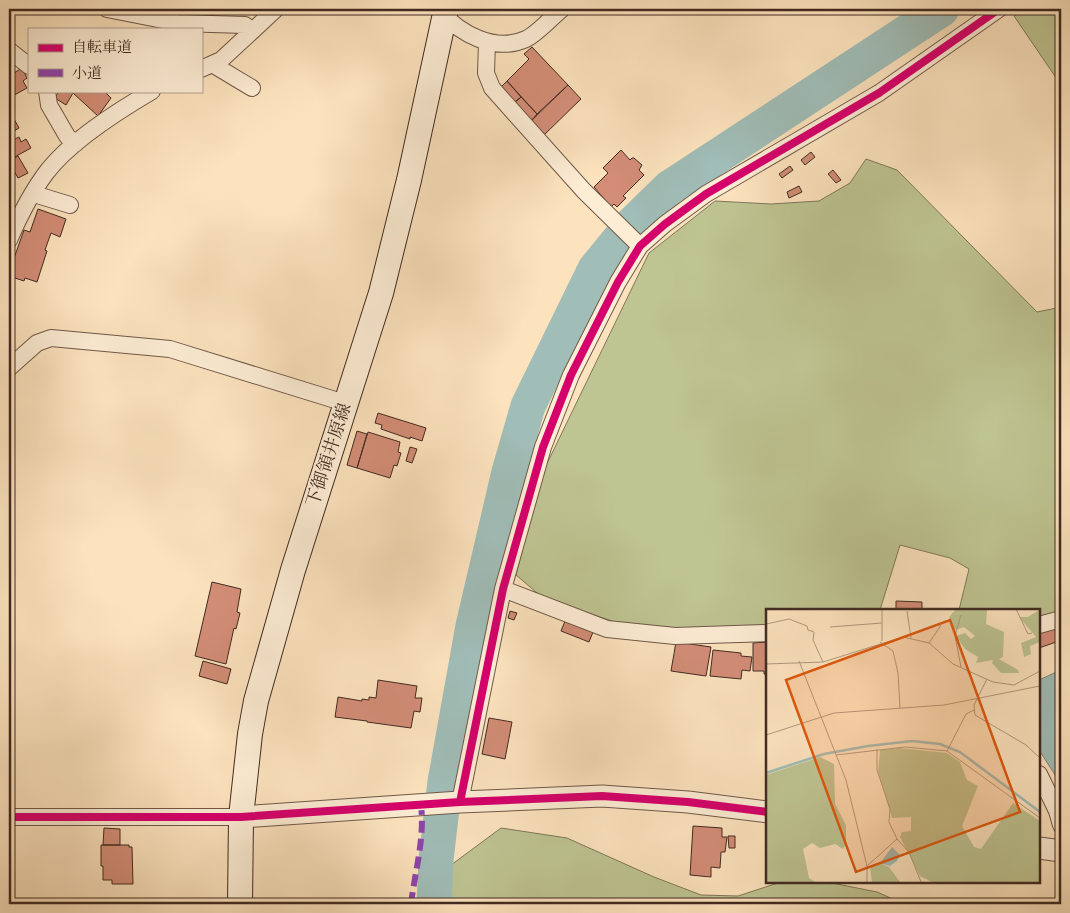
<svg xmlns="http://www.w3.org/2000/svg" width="1070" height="913" font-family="'IM FELL Double Pica','Noto Serif JP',serif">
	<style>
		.green { fill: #bec492; stroke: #80775a }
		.water { fill: #a0bdb7; stroke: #7a827b }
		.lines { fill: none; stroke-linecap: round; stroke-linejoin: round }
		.river { stroke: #a0bdb7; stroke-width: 35 }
		.building { fill: #d38d77; stroke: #412a21 }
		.minor-casing { stroke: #705848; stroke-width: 18 }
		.tertiary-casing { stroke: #705848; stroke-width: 23 }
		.secondary-casing { stroke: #412a21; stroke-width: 26 }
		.minor { stroke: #fdedd5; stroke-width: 16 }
		.tertiary { stroke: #fdedd5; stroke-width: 21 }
		.secondary { stroke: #fdedd5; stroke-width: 24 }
		.quiet { stroke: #8e44ad; stroke-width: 6; stroke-dasharray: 12 6; stroke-linecap: butt }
		.cycleway-casing { stroke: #fdedd5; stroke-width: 11 }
		.cycleway { stroke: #d6006c; stroke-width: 8 }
		.labels { text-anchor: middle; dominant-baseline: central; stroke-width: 4; stroke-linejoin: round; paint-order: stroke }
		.street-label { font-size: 18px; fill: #412a21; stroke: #fdedd5 }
		.inset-river { fill: none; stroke: #a0bdb7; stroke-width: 2.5 }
		.inset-road { fill: none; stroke: #b1997f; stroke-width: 1 }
		.view { fill: #e0570d; fill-opacity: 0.15; stroke: #e0570d; stroke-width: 2.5 }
		.inset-edge { fill: none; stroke: #412a21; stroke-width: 2.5 }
	</style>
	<rect width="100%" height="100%" fill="#fce3be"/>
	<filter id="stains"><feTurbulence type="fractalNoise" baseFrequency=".004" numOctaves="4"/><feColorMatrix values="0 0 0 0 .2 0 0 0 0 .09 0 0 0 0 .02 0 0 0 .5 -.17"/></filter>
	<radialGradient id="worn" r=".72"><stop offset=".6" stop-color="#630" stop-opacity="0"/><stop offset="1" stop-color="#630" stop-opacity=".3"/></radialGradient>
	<path class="green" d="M1024,9H1061V85L1014,16Z
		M866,159L897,170L1037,312L1061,307V615L1039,620V610H959L969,569L950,558L900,545L880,610H768L767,635L621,624L543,598L516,575L540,478L649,253L715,201L771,204L819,201L850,183Z
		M501,828L567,838L654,877L701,895L738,896L781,882H827L877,892L904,904H438L439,886L451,865Z"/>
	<path class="water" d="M1061,670V781H1059L1039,750V680Z"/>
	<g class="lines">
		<path class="river" d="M434,904L436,860L445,782L473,626L509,472L528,406L595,269L631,225L669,188L942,9"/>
	</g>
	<path class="building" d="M532,47L568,85L537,114L507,81L529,59L524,54Z
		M22,68L27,78L23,81L27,88L9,98V76Z
		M507,81L521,97L514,103L500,88Z
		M568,85L581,99L544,135L531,121Z
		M59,91H104L111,98L98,116L73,93L66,105L55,98Z
		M521,97L537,114L531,121L514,103Z
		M9,110L19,128L9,134Z
		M19,137L21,142L26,139L31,148L9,160V142Z
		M621,150L630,160L632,158H634L642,165L639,170L644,175L623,196L626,198L617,207L614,204L611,207L594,187L608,173L603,168Z
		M811,152L815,157L805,165L801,160Z
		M18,156L28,173L18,178L9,162Z
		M790,166L793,170L782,178L779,174Z
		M833,170L841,180L836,183L828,174Z
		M799,186L802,192L789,198L787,192Z
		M38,209L66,219L60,237L51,233L45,250L47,251L37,282L25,278L24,281L9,276V259L13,261L24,230L30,232Z
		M378,413L426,428L422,441L410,437V439L381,429L382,425L375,423Z
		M357,431L367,434L357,468L347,465Z
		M368,432L400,442L398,452L401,453L397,466L394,465L390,478L357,468Z
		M410,447L417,449L412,463L406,461Z
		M212,582L241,589L237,612L240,613L236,629L234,628L226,664L195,656Z
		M896,601L922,602V610H896Z
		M510,611L517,613L514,620L508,618Z
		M565,621L593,632L589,642L561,631Z
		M1054,627L1059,641L1039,648V633Z
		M676,642L711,647L706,676L671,671Z
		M768,642V674H764V671H753V643Z
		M713,650L741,653V656L752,657L750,671L742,670L741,679L710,676Z
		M203,661L231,669L227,684L199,676Z
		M378,680L417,686L415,698H422L420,712L414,711L411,728L367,722V721L335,717L338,697L362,701V699L369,700V697L376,698Z
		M489,718L512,722L505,759L482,754Z
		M693,826L722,828V837H727L725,852H721L720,868L711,867V877L690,875Z
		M104,828L120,829V845H103Z
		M728,836H735V848H729Z
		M101,845H129V847H132L133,884H112V880H103V866H101Z"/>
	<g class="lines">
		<g class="minor-casing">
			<path id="minor" d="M107,9L178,23L245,25L252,31
				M439,10C460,34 495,53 526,39C537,34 552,17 562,9
				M487,42L486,73L492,88L584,191L640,246
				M10,51L29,66
				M212,64L252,88
				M201,69L221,60L276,9
				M47,91L49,105L67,136L75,144
				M34,194L70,205
				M9,240C19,217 31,193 46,173C70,141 118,111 152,91
				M9,368L37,343L51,338L170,349L345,403
				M503,589L607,629L675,636L768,633
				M1039,625L1061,619
				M1039,774L1057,811L1061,825
				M460,802L503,589L543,447L571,375L618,282L640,246L665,224L706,194L879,93L999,9
				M9,817H241"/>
		</g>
		<g class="tertiary-casing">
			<path id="tertiary" d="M241,817L460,802L602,796L688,802L768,812
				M1039,848L1061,851"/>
		</g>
		<g class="secondary-casing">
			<path id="secondary" d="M240,904L241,817L250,734L256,701L293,570L381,293L409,180L446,9"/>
		</g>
		<use href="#minor" class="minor"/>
		<use href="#tertiary" class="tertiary"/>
		<use href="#secondary" class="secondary"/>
		<path class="quiet" d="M411,904C415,871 425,838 421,805"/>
		<g class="cycleway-casing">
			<path id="cycleway" d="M460,802L503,589L543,447L571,375L618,282L640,246L665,224L706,194L879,93L999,9
				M9,817H241L460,802L602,796L688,802L768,812"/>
		</g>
		<use href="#cycleway" class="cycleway"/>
	</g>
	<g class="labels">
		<g class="street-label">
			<text transform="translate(329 455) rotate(-72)">下御領井原線</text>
		</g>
	</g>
	<g transform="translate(766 609)">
		<rect width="274" height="274" fill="#fce3be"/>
		<path d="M190,0H237L221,1L220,15L238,23L237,48L233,50L252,61L253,64H235L226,54L227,51L210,54L212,48L199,40L190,27L199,24L205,30L209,27L198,18L189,21L183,8ZM273,1L274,33L264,37L265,45L258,48L255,34L270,28L253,8H262ZM133,139L181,144L194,153L201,171L212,177L196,217L208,238L215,240L247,194L274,212V273H166L154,267L134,228L136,223L145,222V208L126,209L112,163L114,141ZM54,148L68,155L69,195L80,216V235L77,240L69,235L54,239L46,234L37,240L43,269L49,273H0V166ZM114,254L123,258L134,273H106L104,258Z" fill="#bec492"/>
		<path d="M126,238L134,246L131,252L124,257L114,254Z" fill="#a0bdb7"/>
		<path class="inset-river" d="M0,164L58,145L102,137L146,132L174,135L194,143L274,203"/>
		<path class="inset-road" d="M116,0V32M250,0L262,25L266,24M141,2L145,29M0,15L23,10L41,17L42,21L48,23L47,31L57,53M64,18L116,14M114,33L127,42L132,64L134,99M163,34L175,16M33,52L80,171L101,257V273M0,55L57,53L137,28L163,34L187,55L227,73L248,76L274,62M195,58L189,27L195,6M221,70L208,96L209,106L260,136L274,149M0,126L68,104L178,96L274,77M181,142L200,105L208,101M70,146L139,138L181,142L274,209M131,230L143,243L155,273M101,257L131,230L123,213L124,200L111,161V140"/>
		<path class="view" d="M184,11L254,203L90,263L20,71Z"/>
		<rect width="274" height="274" class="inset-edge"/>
	</g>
	<rect width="1070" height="913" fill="none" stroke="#fce3be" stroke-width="30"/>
	<rect x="10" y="10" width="1050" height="893" fill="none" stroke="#412a21" stroke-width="2.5"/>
	<rect x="15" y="15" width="1040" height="883" fill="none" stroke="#412a21"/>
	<rect x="28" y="28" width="175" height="65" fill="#fdedd5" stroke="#b29f8d"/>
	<rect x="38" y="44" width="25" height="8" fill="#d6006c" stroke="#b29f8d"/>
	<text x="72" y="52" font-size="15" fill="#412a21">自転車道</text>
	<rect x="38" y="69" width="25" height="8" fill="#8e44ad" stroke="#b29f8d"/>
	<text x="72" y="78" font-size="15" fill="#412a21">小道</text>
	<rect width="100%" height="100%" filter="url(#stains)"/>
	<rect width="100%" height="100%" fill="url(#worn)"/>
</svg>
